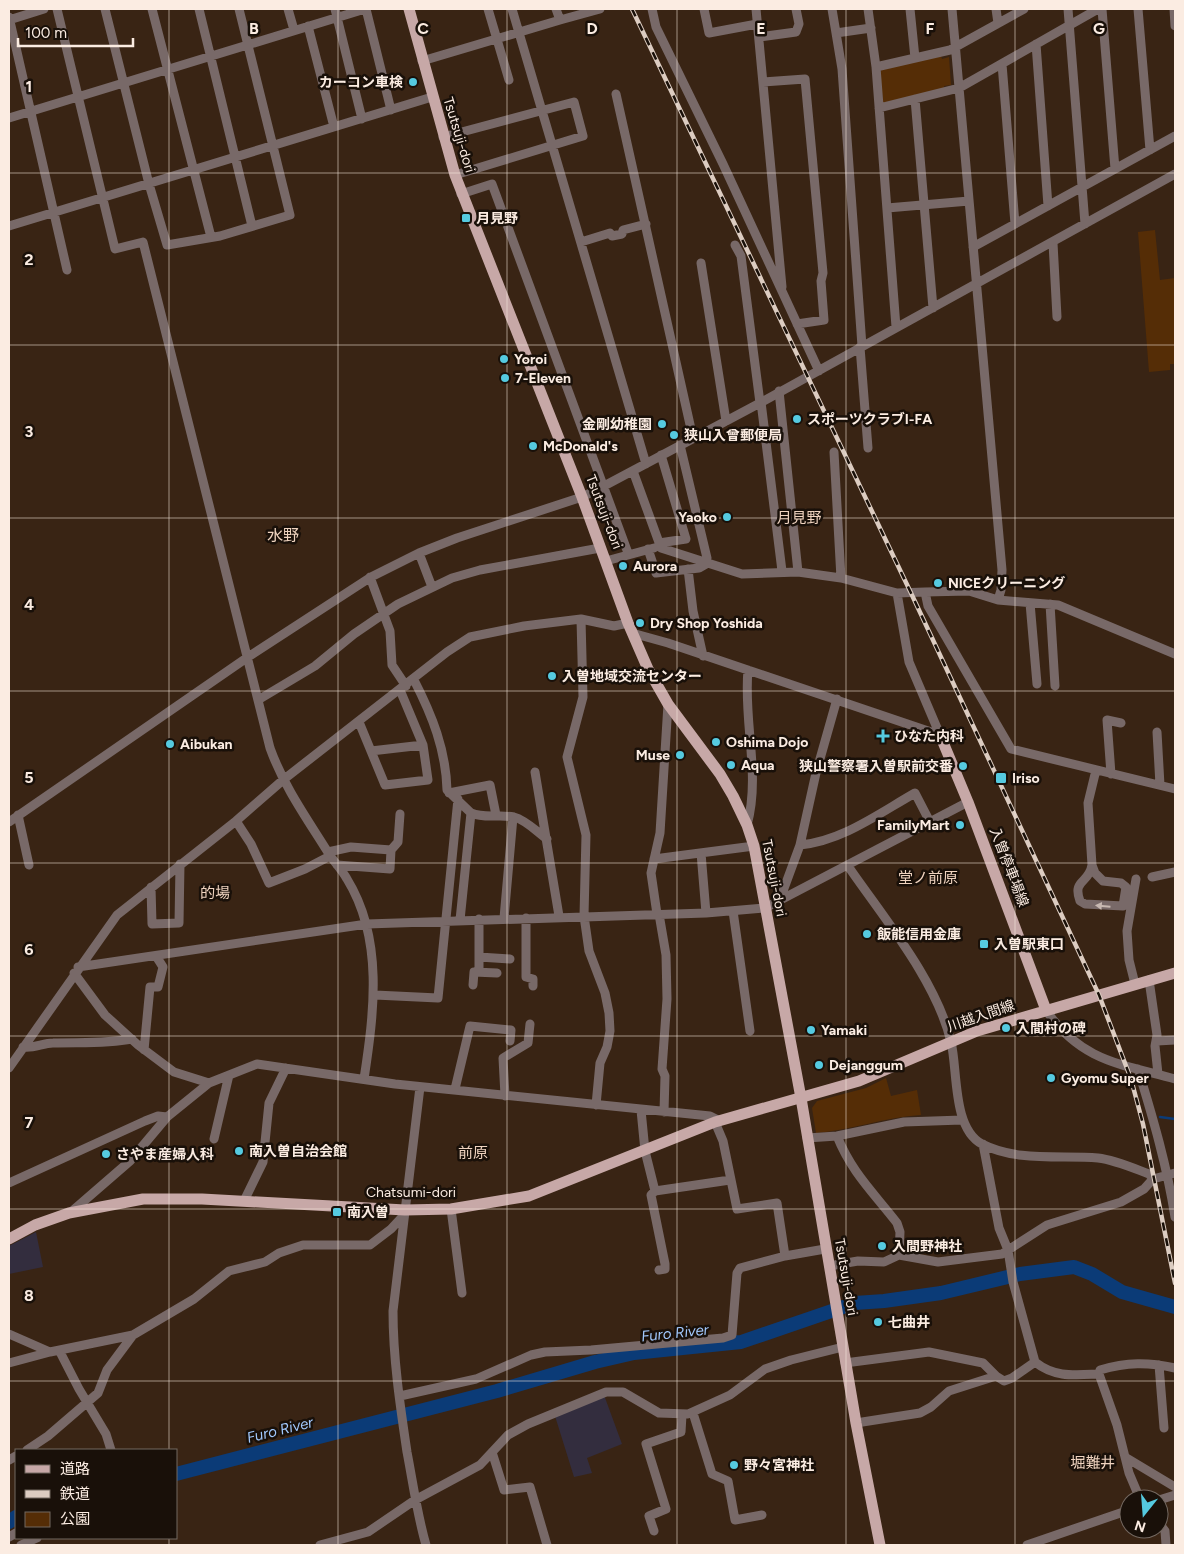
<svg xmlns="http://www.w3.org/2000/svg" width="1184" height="1554" font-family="Figtree,'Noto Sans JP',sans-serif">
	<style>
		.industrial { fill: #332d3e }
		.green { fill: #552d06 }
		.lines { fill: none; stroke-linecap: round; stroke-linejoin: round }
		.stream { stroke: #0b3b77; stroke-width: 2.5 }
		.river { stroke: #0b3b77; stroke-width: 14 }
		.minor { stroke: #786968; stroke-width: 9 }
		.major { stroke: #c7a8a7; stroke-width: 11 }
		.rail-casing { stroke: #dcccc1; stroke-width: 4.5 }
		.rail { stroke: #191009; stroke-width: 2.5; stroke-dasharray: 8; stroke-linecap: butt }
		.oneway { fill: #c7b8b1 }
		.grid { fill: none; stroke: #fbece2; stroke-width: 1; stroke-opacity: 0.55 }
		.poi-dot { fill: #55cae0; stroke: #191009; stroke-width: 2 }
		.labels { text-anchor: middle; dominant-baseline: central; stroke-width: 5; stroke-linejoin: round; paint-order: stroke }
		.poi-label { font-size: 14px; font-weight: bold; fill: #fbece2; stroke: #191009; text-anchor: start }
		.street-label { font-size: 14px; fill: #fbece2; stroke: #191009 }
		.neighbourhood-label { font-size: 15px; fill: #efd3bf; stroke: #191009 }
		.water-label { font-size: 15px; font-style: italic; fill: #a2c9fe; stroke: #191009 }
		.quarter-label { font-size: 16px; fill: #efd3bf; stroke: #191009 }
		.grid-label { font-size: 16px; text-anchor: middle; font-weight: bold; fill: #fbece2; stroke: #191009; stroke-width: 5; stroke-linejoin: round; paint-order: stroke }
	</style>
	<rect width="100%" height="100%" fill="#392414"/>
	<path class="industrial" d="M36,1232L43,1267L9,1274V1246Z
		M604,1395L622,1444L587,1458L592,1473L574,1477L555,1416Z"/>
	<path class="green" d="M941,56L942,59L949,57L951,85L944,86V89L883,103L880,73L882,69Z
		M1155,230L1160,280L1175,278V364H1170V370L1149,372L1138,232Z
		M886,1078L891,1096L917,1090L921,1115C885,1117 852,1130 816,1133L812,1108L817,1101L866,1088Z"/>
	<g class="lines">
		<path class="stream" d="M1160,1117L1175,1119"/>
		<path class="river" d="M176,1474L497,1391L595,1362L634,1353L741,1342L855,1303L884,1301L941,1293L1020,1274L1074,1267L1092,1274L1122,1292L1175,1307
			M9,1522L16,1517"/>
		<path class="minor" d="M57,9L115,249L143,242L270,748C284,787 308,820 329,854C335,863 342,870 347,879C384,939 374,1013 364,1079
			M105,9L149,184L167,245L220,236L290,215L239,9
			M152,9L211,237
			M199,9L252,226
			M288,9L294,30
			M335,9L362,119
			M366,9L391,110
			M488,9L509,80
			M512,9L646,464
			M652,9L656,27L723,164L819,371
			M704,9L709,33L757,24
			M756,9L782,287
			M832,9L842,69L862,346
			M868,9L876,67L896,327
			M910,9L915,58
			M952,9L1002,570L1001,590L998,600
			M996,9L998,23
			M1068,9L1085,224
			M1102,9L1115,169
			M1138,9L1150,150
			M1174,9L1175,26
			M9,17L67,270
			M9,20L44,9
			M560,20L600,9
			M308,26L334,127
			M836,33L871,28
			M759,37L796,32L799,24L796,9
			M1036,44L1048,206
			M422,61L560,20L556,9
			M1002,64L1015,224
			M876,67L950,50L1024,9
			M763,82L805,79L823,273L821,281L824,320L797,324
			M616,94L693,438
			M915,99L933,308
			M879,108L959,88L1098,9
			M9,118L365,9
			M443,137L574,102L583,136L455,175
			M461,194L492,184L628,553
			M887,208L969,201
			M9,226L432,97
			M581,242L610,233L612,236L622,234L623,230L646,224
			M1053,243L1057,317
			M735,245L741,256L760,403
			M973,247L1175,136
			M701,263L726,421
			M860,347L868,448
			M779,391L798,572
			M761,402L782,571
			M834,452L841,578
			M633,471L661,548L742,574L798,572L841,578L897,593L925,592
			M659,543L686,539L661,455
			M648,549L656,573L699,568L706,564L707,558L680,445
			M419,553L432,587
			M606,561L654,548
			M688,569L693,611L703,656
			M370,577L390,631L392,665L406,686
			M897,593L909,662L940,735
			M1030,603L1037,684
			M1050,604L1055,686
			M581,619L583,697L567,757L586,835L584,916L589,951L605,993L609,1013L610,1031L607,1047L600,1063L596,1105
			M632,633L668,643L940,735
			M1175,654L1058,605L998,600L969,591L925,592L928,606L1011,749L1175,789
			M414,680C432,715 446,750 447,790L471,813L460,920
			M258,700L315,666L354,634L398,604L452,578L480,570L600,548
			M359,722L385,785L428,780L423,745L400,690
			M1157,732L1160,785
			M371,751L423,745
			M535,772L559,916
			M1111,774L1107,720L1121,723
			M449,793L490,785L496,815
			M471,813C485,819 499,814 514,817C526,820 537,832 547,839
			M18,815L29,865
			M236,821L251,844L269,883L305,869L330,856
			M9,822L248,657L371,577L419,553L457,538L582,497L604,486L760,403L1175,174
			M747,825C761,775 743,721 748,670
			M800,845C842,841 878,814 915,793L930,822
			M328,852L351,847L391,850L398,842L400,814
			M701,853L706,913
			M654,859L754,846
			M337,865L390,869L391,850
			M1092,865C1089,884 1072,879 1080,901L1085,904L1123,906L1126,887L1121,883L1103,881L1095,873L1092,865L1088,803L1096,770
			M848,866C883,917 937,981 951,1042C958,1070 952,1128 982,1144C1017,1162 1060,1155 1098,1158C1115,1160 1133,1168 1149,1174L1153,1179
			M1152,877L1175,872
			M151,887L152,924L179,923L180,864
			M779,902L800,845L816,773L837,699
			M733,911L750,1031
			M657,914L651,873L660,833L668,704
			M659,914L666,955L667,999L662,1069L665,1076L664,1112
			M504,918L513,817
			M526,918V977L533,979V986
			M479,919V957
			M78,967L367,924L706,913L765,908L968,802
			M479,972V957L510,959
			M74,973L105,1015L138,1045L174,1072L209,1083L257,1064L395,1084L710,1116L720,1121
			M1149,980L1157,1035L1155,1046L1158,1074
			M1135,984L1129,960L1127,931L1136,879
			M473,985L474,972L497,973
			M375,995L438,998L458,799
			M1046,1010C1080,1061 1121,1064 1175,1079
			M1157,1041L1175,1040
			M23,1047C33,1049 43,1043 53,1043C80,1042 105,1044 132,1039
			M144,1050L150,987H158L163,967L156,956
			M9,1068L117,915L236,821L283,780L447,652L470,637L524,626L581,619L614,626L628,623
			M1138,1069C1153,1118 1167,1166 1175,1217
			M420,1087L393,1311C393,1358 400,1405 407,1452C413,1483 417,1514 426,1545
			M455,1089L470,1026L511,1030L510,1041
			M505,1096L503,1058L528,1043L530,1024
			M641,1110L645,1151L655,1191L651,1195L665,1264V1269L659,1270
			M715,1122L723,1141L737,1209L777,1203L785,1256
			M837,1136C852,1173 873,1192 897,1223L900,1232L899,1255
			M807,1138L837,1136L904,1122L962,1120
			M214,1139L229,1075
			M983,1144L999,1228L1008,1250L1013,1282L1035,1362C1055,1378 1075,1375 1099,1374L1117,1425L1129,1473L1140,1499
			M9,1183L145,1121L158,1116L167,1117
			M655,1191L730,1180
			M244,1201L263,1162L269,1103L286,1068
			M451,1209L462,1293
			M70,1213L130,1161L167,1117L209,1083
			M829,1266L858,1261L884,1262L899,1255L938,1262L1002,1254L1047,1225L1121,1202L1144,1189L1153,1179L1175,1173
			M9,1334L50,1352
			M59,1350L79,1389L106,1434L111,1450
			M9,1363L50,1352L133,1335L194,1299L229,1271L265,1262L279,1253L303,1245H370L391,1229L404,1215
			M845,1363L929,1352L983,1363L996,1376L1004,1381L1012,1378L1035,1362
			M1159,1365L1164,1428
			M1099,1374L1100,1370C1127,1362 1148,1362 1175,1368
			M400,1396L476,1379L531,1355L545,1352L591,1350L723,1338L732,1335L737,1273L740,1268L785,1256L825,1249
			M693,1413L712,1474L728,1481L735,1520L762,1515
			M856,1423L920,1413L931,1407L949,1391L996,1376
			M27,1450L48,1436L98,1393L107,1370L133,1335
			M492,1452L504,1490L530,1487L547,1545
			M1125,1457L1175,1487
			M9,1460L16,1456
			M1159,1500L1175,1495
			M1159,1523L1165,1531L1166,1545
			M654,1531L649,1516L666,1509L646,1444L681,1432L682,1415
			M9,1537L16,1533
			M21,1545L37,1538
			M320,1545L368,1532L415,1500L480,1465L508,1435L528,1424L606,1392H623L659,1413L688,1414L730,1395L765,1369L791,1360L843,1347
			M1027,1545L1129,1510"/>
		<path class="major" d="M409,9L455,175L582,497L628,623L648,669L668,704L720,774L733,796L747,825L754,846L801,1098L856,1423L880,1545
			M940,735L968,802L1046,1010
			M9,1239L35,1225L69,1213L143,1199H202L405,1210L451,1209L529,1196L715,1122L859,1081L977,1031L1175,973"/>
		<g class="rail-casing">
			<path id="rail" d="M632,9L911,593L1099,995L1131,1079L1143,1124L1175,1283"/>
		</g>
		<use href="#rail" class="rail"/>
	</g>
	<defs><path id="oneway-solid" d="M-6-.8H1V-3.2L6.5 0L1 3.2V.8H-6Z" transform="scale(1.25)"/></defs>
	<use class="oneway" href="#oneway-solid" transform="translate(1103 906) rotate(-175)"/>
	<path class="grid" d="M169,9V1450M338,9V1545M507,9V1545M677,9V1545M846,9V1545M1015,9V1545M9,173H1175M9,345H1175M9,518H1175M9,691H1175M9,863H1175M9,1036H1175M9,1209H1175M9,1381H1175M169,1538V1545"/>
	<g class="poi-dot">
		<circle cx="413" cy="82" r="5"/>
		<rect x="461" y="213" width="10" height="10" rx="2.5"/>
		<circle cx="504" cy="359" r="5"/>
		<circle cx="505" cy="378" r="5"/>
		<circle cx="797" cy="419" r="5"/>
		<circle cx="662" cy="424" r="5"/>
		<circle cx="674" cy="435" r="5"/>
		<circle cx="533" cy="446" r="5"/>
		<circle cx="727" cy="517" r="5"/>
		<circle cx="623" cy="566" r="5"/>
		<circle cx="938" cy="583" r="5"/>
		<circle cx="640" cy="623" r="5"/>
		<circle cx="552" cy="676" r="5"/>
		<path d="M880.5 728.5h5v5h5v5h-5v5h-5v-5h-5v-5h5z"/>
		<circle cx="716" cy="742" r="5"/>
		<circle cx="170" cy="744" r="5"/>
		<circle cx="680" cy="755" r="5"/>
		<circle cx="731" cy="765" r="5"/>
		<circle cx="963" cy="766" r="5"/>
		<rect x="995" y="772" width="12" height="12" rx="2.5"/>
		<circle cx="960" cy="825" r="5"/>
		<circle cx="867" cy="934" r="5"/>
		<rect x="979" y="939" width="10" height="10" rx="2.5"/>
		<circle cx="1006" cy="1028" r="5"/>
		<circle cx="811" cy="1030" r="5"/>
		<circle cx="819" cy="1065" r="5"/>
		<circle cx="1051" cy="1078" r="5"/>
		<circle cx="239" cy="1151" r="5"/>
		<circle cx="106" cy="1154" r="5"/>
		<rect x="332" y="1207" width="10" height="10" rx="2.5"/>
		<circle cx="882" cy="1246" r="5"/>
		<circle cx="878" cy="1322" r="5"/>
		<circle cx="734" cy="1465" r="5"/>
	</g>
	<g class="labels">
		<g class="poi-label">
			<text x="403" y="82" text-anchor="end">カーコン車検</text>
			<text x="476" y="218">月見野</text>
			<text x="514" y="359">Yoroi</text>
			<text x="515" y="378">7-Eleven</text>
			<text x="807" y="419">スポーツクラブI-FA</text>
			<text x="652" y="424" text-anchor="end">金剛幼稚園</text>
			<text x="684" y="435">狭山入曾郵便局</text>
			<text x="543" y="446">McDonald's</text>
			<text x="717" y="517" text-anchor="end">Yaoko</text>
			<text x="633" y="566">Aurora</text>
			<text x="948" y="583">NICEクリーニング</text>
			<text x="650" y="623">Dry Shop Yoshida</text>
			<text x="562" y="676">入曽地域交流センター</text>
			<text x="894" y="736">ひなた内科</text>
			<text x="726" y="742">Oshima Dojo</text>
			<text x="180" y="744">Aibukan</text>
			<text x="670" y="755" text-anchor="end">Muse</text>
			<text x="741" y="765">Aqua</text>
			<text x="953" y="766" text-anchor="end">狭山警察署入曽駅前交番</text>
			<text x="1012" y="778">Iriso</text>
			<text x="950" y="825" text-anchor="end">FamilyMart</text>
			<text x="877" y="934">飯能信用金庫</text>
			<text x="994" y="944">入曽駅東口</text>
			<text x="1016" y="1028">入間村の碑</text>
			<text x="821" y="1030">Yamaki</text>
			<text x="829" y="1065">Dejanggum</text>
			<text x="1061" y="1078">Gyomu Super</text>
			<text x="249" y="1151">南入曽自治会館</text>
			<text x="116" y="1154">さやま産婦人科</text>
			<text x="347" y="1212">南入曽</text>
			<text x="892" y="1246">入間野神社</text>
			<text x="888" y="1322">七曲井</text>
			<text x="744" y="1465">野々宮神社</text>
		</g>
		<g class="street-label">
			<text transform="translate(459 135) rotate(73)">Tsutsuji-dori</text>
			<text transform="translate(604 512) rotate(69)">Tsutsuji-dori</text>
			<text transform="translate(1009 867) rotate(69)">入曽停車場線</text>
			<text transform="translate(774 878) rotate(79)">Tsutsuji-dori</text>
			<text transform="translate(981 1016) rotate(-19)">川越入間線</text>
			<text x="411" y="1192">Chatsumi-dori</text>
			<text transform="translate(846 1277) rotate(80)">Tsutsuji-dori</text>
		</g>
		<g class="neighbourhood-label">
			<text x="799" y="518">月見野</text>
			<text x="928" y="878">堂ノ前原</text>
			<text x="215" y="893">的場</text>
			<text x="473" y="1153">前原</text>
			<text x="1093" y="1463">堀難井</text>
		</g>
		<g class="water-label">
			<text transform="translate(675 1333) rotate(-6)">Furo River</text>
			<text transform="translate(280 1430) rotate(-14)">Furo River</text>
		</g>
		<g class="quarter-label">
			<text x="283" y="535">水野</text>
		</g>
	</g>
	<g class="grid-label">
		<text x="254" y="34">B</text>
		<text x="423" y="34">C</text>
		<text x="592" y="34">D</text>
		<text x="761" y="34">E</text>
		<text x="930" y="34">F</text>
		<text x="1099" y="34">G</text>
		<text x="29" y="92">1</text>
		<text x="29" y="265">2</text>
		<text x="29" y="437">3</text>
		<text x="29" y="610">4</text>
		<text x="29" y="783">5</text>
		<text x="29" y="955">6</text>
		<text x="29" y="1128">7</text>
		<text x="29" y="1301">8</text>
	</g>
	<rect width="1184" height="1554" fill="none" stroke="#fbece2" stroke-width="20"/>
	<rect x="15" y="1449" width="162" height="90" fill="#191009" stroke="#736860"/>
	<rect x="25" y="1465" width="25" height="8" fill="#c7a8a7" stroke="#736860"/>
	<text x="60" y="1474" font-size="15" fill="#fbece2">道路</text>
	<rect x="25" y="1490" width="25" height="8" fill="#dcccc1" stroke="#736860"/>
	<text x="60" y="1499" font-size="15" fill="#fbece2">鉄道</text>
	<rect x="25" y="1512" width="25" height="15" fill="#552d06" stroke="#736860"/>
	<text x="60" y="1524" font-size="15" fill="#fbece2">公園</text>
	<g transform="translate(1144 1514) rotate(197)"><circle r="24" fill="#191009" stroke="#736860"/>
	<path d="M0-4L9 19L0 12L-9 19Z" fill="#55cae0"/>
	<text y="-8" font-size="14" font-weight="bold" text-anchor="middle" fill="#fbece2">N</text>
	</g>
	<path d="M18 38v8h115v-8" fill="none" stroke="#fbece2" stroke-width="2.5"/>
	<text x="25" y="38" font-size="15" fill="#fbece2" stroke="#191009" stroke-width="4" paint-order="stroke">100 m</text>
</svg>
